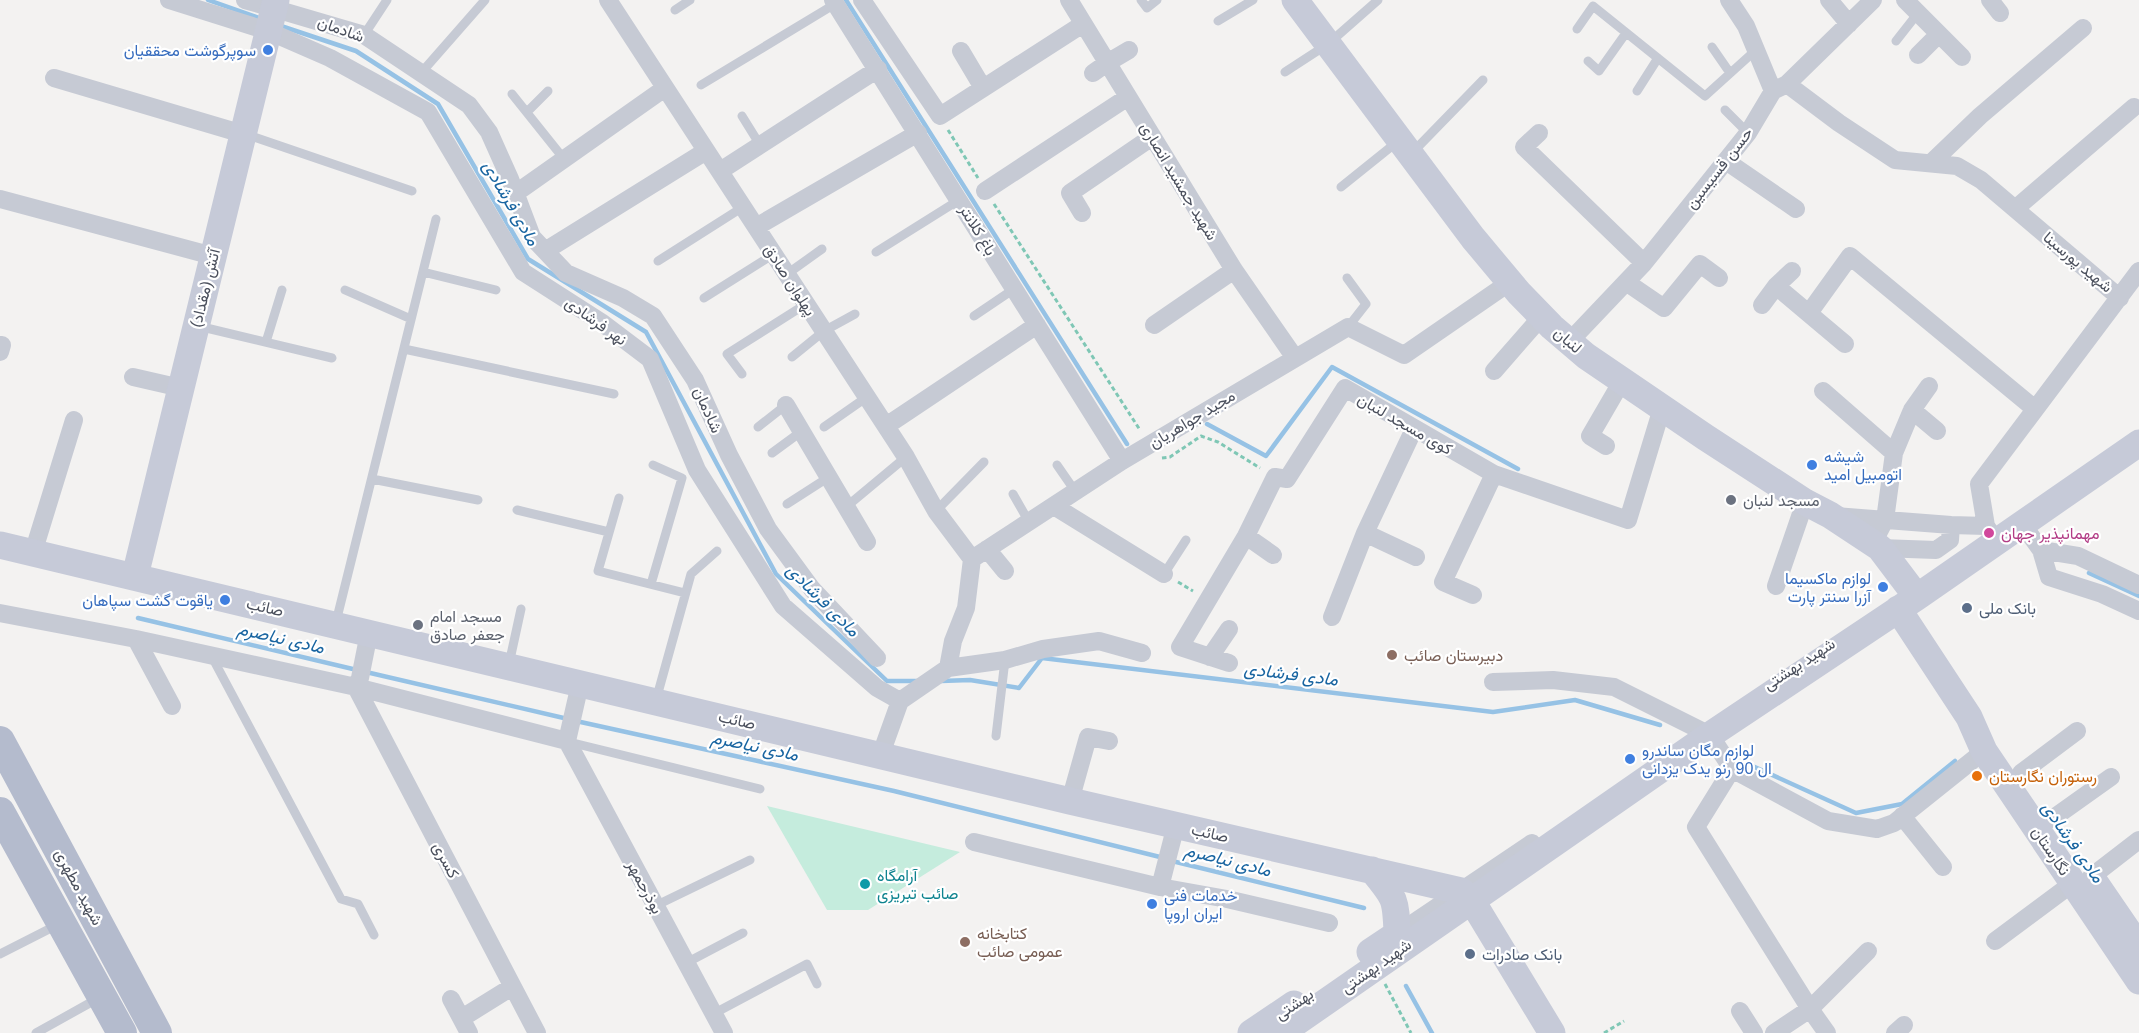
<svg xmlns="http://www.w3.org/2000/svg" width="2139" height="1033" font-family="Arial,Vazirmatn,sans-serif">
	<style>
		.green { fill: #c5ecdd }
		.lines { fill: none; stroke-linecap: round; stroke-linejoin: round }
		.stream { stroke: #96c2e5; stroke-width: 4.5 }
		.path { stroke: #7fc7b5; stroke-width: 3; stroke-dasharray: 4.5 3; stroke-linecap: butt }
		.lane { stroke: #c6cad4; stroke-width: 9 }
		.street { stroke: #c6cad4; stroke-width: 18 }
		.secondary { stroke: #c6cad8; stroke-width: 27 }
		.primary { stroke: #b4bbcd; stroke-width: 30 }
		.shop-dot { fill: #3f7fe0; stroke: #fff; stroke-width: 2 }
		.worship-dot { fill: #6b7280; stroke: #fff; stroke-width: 2 }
		.hotel-dot { fill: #d1479c; stroke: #fff; stroke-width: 2 }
		.service-dot { fill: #5c6f8a; stroke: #fff; stroke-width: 2 }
		.education-dot { fill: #8d6e63; stroke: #fff; stroke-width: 2 }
		.food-dot { fill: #e8710a; stroke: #fff; stroke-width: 2 }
		.culture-dot { fill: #0f9aa8; stroke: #fff; stroke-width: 2 }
		.labels { text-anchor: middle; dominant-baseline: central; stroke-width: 4.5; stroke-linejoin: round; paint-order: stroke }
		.street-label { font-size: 16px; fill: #4b505d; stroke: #fff }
		.shop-label { font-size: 16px; fill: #366cbe; stroke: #fff; text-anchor: end }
		.worship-label { font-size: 16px; fill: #5b616d; stroke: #fff; text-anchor: start }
		.hotel-label { font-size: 16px; fill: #b23c85; stroke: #fff; text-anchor: start }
		.service-label { font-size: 16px; fill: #4e5e75; stroke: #fff; text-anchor: start }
		.education-label { font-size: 16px; fill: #785e54; stroke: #fff; text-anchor: start }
		.food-label { font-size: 16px; fill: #c56008; stroke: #fff; text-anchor: start }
		.culture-label { font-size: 16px; fill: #0d838f; stroke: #fff; text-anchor: start }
		.water-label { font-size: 18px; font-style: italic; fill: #1965a1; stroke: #fff }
	</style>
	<rect width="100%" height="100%" fill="#f3f2f1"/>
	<path class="green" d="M767,806L960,852L868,910H827Z"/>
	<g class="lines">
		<path class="stream" d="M208,0L262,19
			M846,0L1127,444
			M278,25L356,51L438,104L528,259L646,332L776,574L887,681H918
			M1207,424L1266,456L1332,367L1518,469
			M2089,573L2139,596
			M138,618L357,670
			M366,672L568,719
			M941,681L970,680L1019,688L1042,658L1493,712L1575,700L1660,725
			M576,721L894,791L1164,858
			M1748,764L1856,813L1902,804L1955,761
			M1172,861L1364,908
			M1406,986L1432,1033"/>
		<path class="path" d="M948,130L978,178
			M994,204L1140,430
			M1162,458L1170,457L1201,436L1218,442L1260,468
			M1178,582L1193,591
			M1385,984L1411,1033
			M1604,1033L1624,1021"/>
		<path class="lane" d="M1141,0L1147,8L1157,0
			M675,10L690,0
			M1218,21L1253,0
			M1577,29L1593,6L1705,96L1757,49
			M364,35L387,0
			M1896,41L1918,13
			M1712,47L1730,73
			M1588,61L1599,71L1626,33
			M1285,72L1328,44L1378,0
			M421,73L485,0
			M701,85L835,4
			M1637,91L1658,58
			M512,94L564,159
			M1725,110L1748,133
			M527,112L548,91
			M742,116L760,145
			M245,134L412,191
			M1412,153L1483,80
			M1341,187L1397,142
			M876,252L959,200
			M658,261L743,207
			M423,272L496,290
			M787,274L822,249
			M1347,278L1366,304L1348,327
			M345,290L411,319
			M704,298L774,254
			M974,316L1014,289
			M198,326L332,358
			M266,342L282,290
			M404,349L614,394
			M792,357L824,331L855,314
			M742,374L727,354L806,304
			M758,427L786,405
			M824,427L867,397
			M772,453L802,431
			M1057,465L1075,491
			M372,479L478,500
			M1013,494L1029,522
			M619,498L598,571L685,593
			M787,504L829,477
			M846,507L906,457
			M517,510L609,532
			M936,511L984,462
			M1164,574L1186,540
			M651,584L682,478L653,465
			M336,622L436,219
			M212,657L341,899L358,904L374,935
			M509,664L521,609
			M656,700L691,574L717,551
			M996,736L1005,660
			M569,742L760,789
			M655,906L750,860
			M0,954L59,924
			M686,963L743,933
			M713,1014L807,964L817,984
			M36,1033L97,999"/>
		<path class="street" d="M169,0L268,31L330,58L428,112L523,272L601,322L650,359L697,470L783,606L877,688L900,701
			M245,0L364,35L469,105L489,132L510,179L532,237L566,273L623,298L653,316L695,380L729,455L768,529L812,589L877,658
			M608,0L906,457L936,511L972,559
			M833,0L1122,461
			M862,0L940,116L1083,24
			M1069,0L1234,270L1295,358
			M1729,0L1746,26L1773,91
			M1829,0L1849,24
			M1905,0L1962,57
			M1990,0L2000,13
			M961,51L983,88
			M1918,55L1939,34
			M1093,73L1107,63L1129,50
			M54,78L243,134
			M1787,84L1839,123L1895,160L1957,166L1981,180L2120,298
			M1539,133L1524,147L1644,263
			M1726,161L1796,209
			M1931,163L1980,116L2083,28
			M720,171L878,69
			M985,191L1128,97
			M516,193L665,88
			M0,199L213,256
			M2015,209L2134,107
			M1082,213L1070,193L1152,137
			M756,227L918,133
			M545,251L706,151
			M1626,282L1664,308L1700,264L1719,278
			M1776,286L1845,344
			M1762,305L1776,286L1792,271
			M1809,313L1850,256L2035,409
			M1154,325L1234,270
			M1569,342L1644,263L1748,133L1773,91L1787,84L1873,0
			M0,345H2L0,352
			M1494,371L1542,316
			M133,377L181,388
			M1823,391L1894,453
			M786,405L867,542
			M1912,410L1937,431
			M886,426L1037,325
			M1606,446L1590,436L1622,381
			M1054,506L1164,574
			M1835,516L1951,525L1986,526
			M2023,525L2041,550L2049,577L2102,594L2139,611
			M1365,533L1416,557
			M1246,536L1273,555
			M1997,542L1986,526L1979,484L2139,271
			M1873,543L1885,520L1894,453L1912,410L1929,386
			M1880,548L1936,550L1950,540L1951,525
			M987,549L1005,571
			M2041,550L2078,556L2139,585
			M33,553L74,420
			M1776,586L1805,502
			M1473,595L1443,582L1494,474
			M0,613L136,639L356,687L567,741
			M1332,617L1365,533L1414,429
			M369,633L360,678L356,687L537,1033
			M136,639L172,706
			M1210,657L1229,629
			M1229,663L1180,647L1246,536L1275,477L1287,479L1345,388L1494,474L1628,520L1662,408
			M948,668L953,641L966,608L972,559L1122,461L1348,327L1404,355L1510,282
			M1493,682L1553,680L1614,687L1710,735L1732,769L1828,821L1877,829L1894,823L1984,751
			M900,701L948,668L1005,660L1043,649L1099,641L1142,653
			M567,741L724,1033
			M567,741L580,684
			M881,754L900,701
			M1732,769L1696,827L1810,1009L1827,1033
			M2021,773L2077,731
			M1070,801L1088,737L1109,741
			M1902,816L1943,867
			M2052,819L2111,777
			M974,842L1160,887L1227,899L1329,923
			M2091,877L2139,840
			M1160,887L1176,825
			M1397,934L1532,843
			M1995,941L2073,883
			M451,999L469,1033
			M1740,1011L1754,1033
			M462,1018L512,987
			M1774,1033L1810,1009L1868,951
			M1895,1033L1904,1025"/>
		<path class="secondary" d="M1295,0L1473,238L1519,293L1552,327L1586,356L1705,437L1805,502L1830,515L1880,548L1917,597
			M0,545L1070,801L1461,891L1472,901L1552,1033
			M135,576L276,0
			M1898,609L1969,717L1984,751L2139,981
			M2096,884L2139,947
			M1370,952L1397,934C1396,898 1395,898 1372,870
			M1251,1033L1294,1004
			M1281,1033L1710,735L1917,597L2139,443"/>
		<path class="primary" d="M0,741L157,1033
			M0,812L122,1033"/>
	</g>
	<g class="shop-dot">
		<circle cx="268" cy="50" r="6"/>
		<circle cx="1812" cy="465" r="6"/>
		<circle cx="1883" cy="587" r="6"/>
		<circle cx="225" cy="600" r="6"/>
		<circle cx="1630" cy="759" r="6"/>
		<circle cx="1152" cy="904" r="6"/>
	</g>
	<g class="worship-dot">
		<circle cx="1731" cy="500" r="6"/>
		<circle cx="418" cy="625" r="6"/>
	</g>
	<circle class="hotel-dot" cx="1989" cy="533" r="6"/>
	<g class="service-dot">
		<circle cx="1967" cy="608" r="6"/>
		<circle cx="1470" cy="954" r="6"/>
	</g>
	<g class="education-dot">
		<circle cx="1392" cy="655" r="6"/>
		<circle cx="965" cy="942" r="6"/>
	</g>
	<circle class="food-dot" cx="1977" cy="776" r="6"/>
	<circle class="culture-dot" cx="865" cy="884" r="6"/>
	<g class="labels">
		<g class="street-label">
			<text transform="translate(341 29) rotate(20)">شادمان</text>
			<text transform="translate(1719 168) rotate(-52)">حسن قسیسین</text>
			<text transform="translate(1179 181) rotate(59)">شهید جمشید انصاری</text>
			<text transform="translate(978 230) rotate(59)">باغ کلانتر</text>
			<text transform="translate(2078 262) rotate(40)">شهید پورسینا</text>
			<text transform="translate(790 280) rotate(57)">پهلوان صادق</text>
			<text transform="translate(205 288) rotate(-76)">آتش (مقداد)</text>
			<text transform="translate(596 321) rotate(35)">نهر فرشادی</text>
			<text transform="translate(1568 340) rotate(41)">لنبان</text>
			<text transform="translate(708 410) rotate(66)">شادمان</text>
			<text transform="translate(1192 419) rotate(-31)">مجید جواهریان</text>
			<text transform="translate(1405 424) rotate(30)">کوی مسجد لنبان</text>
			<text transform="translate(265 607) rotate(13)">صائب</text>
			<text transform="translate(1799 664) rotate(-33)">شهید بهشتی</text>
			<text transform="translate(737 720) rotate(13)">صائب</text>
			<text transform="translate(1210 833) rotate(13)">صائب</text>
			<text transform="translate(2051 851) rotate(56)">نگارستان</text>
			<text transform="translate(446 860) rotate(62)">کسری</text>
			<text transform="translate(79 887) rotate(62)">شهید مطهری</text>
			<text transform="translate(645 887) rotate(62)">بوذرجمهر</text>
			<text transform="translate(1376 966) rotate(-35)">شهید بهشتی</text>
			<text transform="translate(1294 1004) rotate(-34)">بهشتی</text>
		</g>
		<g class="shop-label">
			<text x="256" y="50">سوپرگوشت محققیان</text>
			<text x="1824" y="456" text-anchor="start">شیشه<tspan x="1824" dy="18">اتومبیل امید</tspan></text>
			<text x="1871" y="578">لوازم ماکسیما<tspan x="1871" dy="18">آزرا سنتر پارت</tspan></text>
			<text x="213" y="600">یاقوت گشت سپاهان</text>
			<text x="1642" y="750" text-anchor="start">لوازم مگان ساندرو<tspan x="1642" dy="18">ال 90 رنو یدک یزدانی</tspan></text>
			<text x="1164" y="895" text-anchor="start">خدمات فنی<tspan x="1164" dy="18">ایران اروپا</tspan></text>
		</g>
		<g class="worship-label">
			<text x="1743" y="500">مسجد لنبان</text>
			<text x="430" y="616">مسجد امام<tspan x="430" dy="18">جعفر صادق</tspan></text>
		</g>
		<g class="hotel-label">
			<text x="2001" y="533">مهمانپذیر جهان</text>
		</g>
		<g class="service-label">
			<text x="1979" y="608">بانک ملی</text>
			<text x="1482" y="954">بانک صادرات</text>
		</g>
		<g class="education-label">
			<text x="1404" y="655">دبیرستان صائب</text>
			<text x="977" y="933">کتابخانه<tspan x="977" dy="18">عمومی صائب</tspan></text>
		</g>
		<g class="food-label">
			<text x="1989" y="776">رستوران نگارستان</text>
		</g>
		<g class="culture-label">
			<text x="877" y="875">آرامگاه<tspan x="877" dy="18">صائب تبریزی</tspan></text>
		</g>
		<g class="water-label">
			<text transform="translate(511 203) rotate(60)">مادی فرشادی</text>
			<text transform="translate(823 600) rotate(45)">مادی فرشادی</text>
			<text transform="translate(281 638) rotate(13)">مادی نیاصرم</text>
			<text transform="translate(1291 674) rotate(7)">مادی فرشادی</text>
			<text transform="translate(755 746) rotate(12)">مادی نیاصرم</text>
			<text transform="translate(2073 842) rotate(55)">مادی فرشادی</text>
			<text transform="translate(1228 860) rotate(14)">مادی نیاصرم</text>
		</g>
	</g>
</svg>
